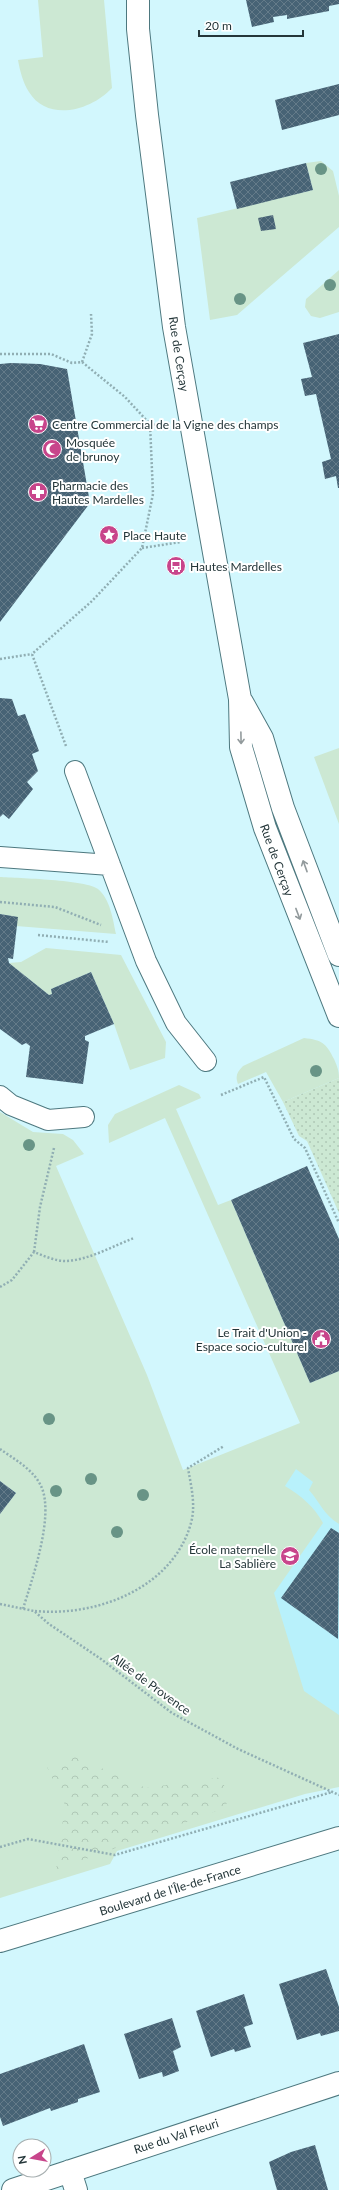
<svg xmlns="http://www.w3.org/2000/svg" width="339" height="2190" font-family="Lato,sans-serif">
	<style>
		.built { fill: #b8f1fb }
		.green { fill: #cce8d3 }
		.forest { fill: url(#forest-crowns) }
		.park { fill: url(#park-dots) }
		.building { fill: url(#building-cross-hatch) }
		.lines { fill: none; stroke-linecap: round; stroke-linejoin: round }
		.lane-casing { stroke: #4d787f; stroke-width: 22 }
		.street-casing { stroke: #4d787f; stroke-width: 24 }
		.secondary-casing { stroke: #4d787f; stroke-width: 24 }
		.path { stroke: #90aeb3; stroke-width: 2.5; stroke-dasharray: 2 2; stroke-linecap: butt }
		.lane { stroke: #fff; stroke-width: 20 }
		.street { stroke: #fff; stroke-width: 22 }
		.secondary { stroke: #fff; stroke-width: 22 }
		.tree { fill: #689486 }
		.oneway { stroke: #929a9c }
		.labels { text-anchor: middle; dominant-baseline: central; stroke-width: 4; stroke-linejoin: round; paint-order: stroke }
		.street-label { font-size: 12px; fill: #243639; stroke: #fff }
		.poi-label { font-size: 12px; fill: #243639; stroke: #fff; text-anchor: start }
	</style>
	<defs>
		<pattern id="forest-crowns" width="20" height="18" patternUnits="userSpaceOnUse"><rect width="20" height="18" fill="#cce8d3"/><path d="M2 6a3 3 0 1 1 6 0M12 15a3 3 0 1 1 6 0" fill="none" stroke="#afc8b6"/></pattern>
		<pattern id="park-dots" width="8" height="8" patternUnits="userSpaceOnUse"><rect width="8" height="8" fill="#cce8d3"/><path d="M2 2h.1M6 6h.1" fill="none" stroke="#afc8b6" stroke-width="1.8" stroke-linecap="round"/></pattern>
		<pattern id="building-cross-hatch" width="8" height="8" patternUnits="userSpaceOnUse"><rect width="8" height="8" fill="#476375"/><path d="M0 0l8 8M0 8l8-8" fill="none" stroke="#647b89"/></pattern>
	</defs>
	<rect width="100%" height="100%" fill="#d2f7fd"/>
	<path class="built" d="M339,1412V1761L206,1666L276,1445Z"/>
	<path class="green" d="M38,0H104L112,88C92,110 48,123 29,92C23,83 20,71 18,60L43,57Z
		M321,161L333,171L339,196V227L237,315L210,320L197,218L313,190L306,163Z
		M339,270V312L320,318L311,316L305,307L306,299Z
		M339,748V824L314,757Z
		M0,877C17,878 88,880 98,889C110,899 113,919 116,934L16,926L17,917L0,914Z
		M46,948L121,955L166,1042L165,1058L130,1070L114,1024L91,972L51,989L52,994L49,995L9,963L21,962Z
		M304,1038C322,1040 326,1043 334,1059C337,1066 339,1070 339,1078L283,1102L266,1072L238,1084C235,1076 237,1072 243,1066Z
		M179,1085L199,1094L201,1098L176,1109L218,1205L231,1200L310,1383L339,1371V1524C324,1515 321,1504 309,1490L313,1482L296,1469L285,1486C301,1496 314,1506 323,1523L274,1593L304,1691L339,1715V1787L305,1794L117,1851L110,1864L0,1898V1514L16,1493L0,1481V1112L33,1132L63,1134L73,1140L84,1154L56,1166L147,1375L183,1470L300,1423L165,1118L109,1143L108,1125L115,1114Z"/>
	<path class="forest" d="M72,1755L146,1788L223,1777L227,1807L56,1870L65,1805L47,1767Z"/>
	<path class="park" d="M339,1078V1213L307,1141L299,1136L283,1102Z"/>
	<path class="building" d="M246,0H339V4L329,6V11L287,19V15L273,17L274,22L252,27Z
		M339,84V115L282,130L275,100Z
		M306,163L313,190L237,209L230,182Z
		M273,215L276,229L261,231L258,218Z
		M339,334V488H338L336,476L325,479L322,462L331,459L316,394L305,396L301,379L312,377L303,343Z
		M11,363L40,364L67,369L90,503L0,622V364Z
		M0,698L12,699L18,716L25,714L39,751L32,754L38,771L27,782L33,789L9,819L3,814L0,817Z
		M0,914L18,917L13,959L8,958L9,963L49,995L52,994L51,989L91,972L114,1024L85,1036V1040L89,1042L83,1084L26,1077L30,1046L26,1043L22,1045L0,1029Z
		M307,1166L339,1239V1371L310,1383L231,1200Z
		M0,1481L16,1493L0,1514Z
		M331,1528L339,1533L338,1639L281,1598Z
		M326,1969L339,2007V2031L321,2036L320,2033L297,2040L279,1984Z
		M244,1994L253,2024L244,2027L251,2047L235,2052L234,2049L211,2057L196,2011Z
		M172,2018L181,2047L173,2051L179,2071L163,2077L162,2072L139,2079L124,2034Z
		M84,2044L100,2092L78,2099V2102L51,2111L50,2108L3,2126L0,2117V2074Z
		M315,2145L328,2190H277L269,2162L291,2152Z"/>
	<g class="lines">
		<g class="lane-casing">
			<path id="lane" d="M75,771L146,961L176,1023L206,1061
				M0,857L110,865
				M0,1096L11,1105L48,1120L84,1117"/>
		</g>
		<g class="street-casing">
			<path id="street" d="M0,1941L339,1838
				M70,2171L76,2190
				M13,2190L339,2083"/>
		</g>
		<g class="secondary-casing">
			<path id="secondary" d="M138,0V29L147,115L174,327L240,699L241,747L265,828L339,1016
				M242,702L262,738L283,808L339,955"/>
		</g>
		<path class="path" d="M0,354H51L72,363L82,362L125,397L150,424L156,425
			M82,362L92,334L91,314
			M142,548L181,542
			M0,659L32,654
			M66,746L32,654L92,601L142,548L153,494L150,424
			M0,902L55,907L101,925
			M38,935L109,942
			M221,1095L264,1077L294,1139L305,1148L339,1223
			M34,1252L40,1207L54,1148
			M0,1287L12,1280L34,1252C44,1256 55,1261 66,1261C89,1260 113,1246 134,1238
			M0,1449C14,1459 33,1469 41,1486C55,1515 32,1579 23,1609
			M0,1604L34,1611L49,1624L101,1659L172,1713L238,1749L339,1795
			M35,1611C97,1617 173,1588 191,1523C196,1505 191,1486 188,1468L224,1446
			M0,1847L28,1839L115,1855L332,1792"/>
		<use href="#lane" class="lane"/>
		<use href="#street" class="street"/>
		<use href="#secondary" class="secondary"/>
	</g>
	<g class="tree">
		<circle cx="321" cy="169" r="6"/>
		<circle cx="330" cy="285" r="6"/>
		<circle cx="240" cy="299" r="6"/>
		<circle cx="316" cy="1071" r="6"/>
		<circle cx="29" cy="1145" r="6"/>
		<circle cx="49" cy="1419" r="6"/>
		<circle cx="91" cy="1479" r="6"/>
		<circle cx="56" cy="1491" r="6"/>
		<circle cx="143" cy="1495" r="6"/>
		<circle cx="117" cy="1532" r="6"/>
	</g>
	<defs><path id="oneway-shaft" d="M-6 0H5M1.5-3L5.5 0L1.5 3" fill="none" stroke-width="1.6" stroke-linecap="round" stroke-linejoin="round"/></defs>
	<g class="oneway">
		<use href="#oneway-shaft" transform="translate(241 738) rotate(89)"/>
		<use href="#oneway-shaft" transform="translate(305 866) rotate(-110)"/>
		<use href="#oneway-shaft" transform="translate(298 914) rotate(69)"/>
	</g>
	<defs>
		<g id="supermarket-disc" transform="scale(1)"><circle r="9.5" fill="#c8458b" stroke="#fff"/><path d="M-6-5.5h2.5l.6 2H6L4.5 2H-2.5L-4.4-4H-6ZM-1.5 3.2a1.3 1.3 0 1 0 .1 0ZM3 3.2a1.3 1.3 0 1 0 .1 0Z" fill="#fff"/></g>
		<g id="mosque-disc" transform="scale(1)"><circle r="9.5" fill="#c8458b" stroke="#fff"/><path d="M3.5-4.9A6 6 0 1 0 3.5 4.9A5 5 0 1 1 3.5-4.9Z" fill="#fff"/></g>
		<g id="pharmacy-disc" transform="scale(1)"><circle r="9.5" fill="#c8458b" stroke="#fff"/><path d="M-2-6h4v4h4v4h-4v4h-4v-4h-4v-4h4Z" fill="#fff"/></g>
		<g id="sight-disc" transform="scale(1)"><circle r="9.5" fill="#c8458b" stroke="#fff"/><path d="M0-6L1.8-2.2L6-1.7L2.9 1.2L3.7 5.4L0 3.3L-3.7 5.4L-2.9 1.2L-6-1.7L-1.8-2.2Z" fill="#fff"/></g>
		<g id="bus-disc" transform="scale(1)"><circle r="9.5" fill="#c8458b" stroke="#fff"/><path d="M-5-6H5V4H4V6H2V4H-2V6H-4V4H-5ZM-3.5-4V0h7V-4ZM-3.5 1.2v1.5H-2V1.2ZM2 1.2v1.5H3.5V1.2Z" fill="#fff"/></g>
		<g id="civic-disc" transform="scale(1)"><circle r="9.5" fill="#c8458b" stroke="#fff"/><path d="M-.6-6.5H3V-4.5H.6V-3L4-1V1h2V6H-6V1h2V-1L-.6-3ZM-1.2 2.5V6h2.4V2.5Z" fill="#fff"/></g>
		<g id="school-disc" transform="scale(1)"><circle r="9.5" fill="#c8458b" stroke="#fff"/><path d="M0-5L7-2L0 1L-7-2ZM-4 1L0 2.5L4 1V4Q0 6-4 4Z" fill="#fff"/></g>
	</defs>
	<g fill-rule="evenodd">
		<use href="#supermarket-disc" x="38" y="424"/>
		<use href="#mosque-disc" x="52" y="449"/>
		<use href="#pharmacy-disc" x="38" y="492"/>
		<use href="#sight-disc" x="109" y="535"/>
		<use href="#bus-disc" x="176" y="566"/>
		<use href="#civic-disc" x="321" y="1339"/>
		<use href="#school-disc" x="290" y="1556"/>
	</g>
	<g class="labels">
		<g class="street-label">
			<text transform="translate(179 354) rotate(81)">Rue de Cerçay</text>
			<text transform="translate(277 860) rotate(70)">Rue de Cerçay</text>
			<text transform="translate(151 1684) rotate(36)">Allée de Provence</text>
			<text transform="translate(170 1890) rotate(-17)">Boulevard de l'Île-de-France</text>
			<text transform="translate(176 2136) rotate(-18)">Rue du Val Fleuri</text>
		</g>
		<g class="poi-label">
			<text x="52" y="424">Centre Commercial de la Vigne des champs</text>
			<text x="66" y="442">Mosquée<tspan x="66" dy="14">de brunoy</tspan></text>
			<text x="52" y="485">Pharmacie des<tspan x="52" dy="14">Hautes Mardelles</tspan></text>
			<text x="123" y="535">Place Haute</text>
			<text x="190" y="566">Hautes Mardelles</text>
			<text x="307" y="1332" text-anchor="end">Le Trait d'Union -<tspan x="307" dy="14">Espace socio-culturel</tspan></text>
			<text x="276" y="1549" text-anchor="end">École maternelle<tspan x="276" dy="14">La Sablière</tspan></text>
		</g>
	</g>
	<g transform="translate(32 2158) rotate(259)"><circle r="19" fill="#ffffff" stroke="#a7afb0"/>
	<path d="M0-3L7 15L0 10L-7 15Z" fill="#c8458b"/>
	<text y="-6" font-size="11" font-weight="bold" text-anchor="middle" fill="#243639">N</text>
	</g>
	<path d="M199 30v6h104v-6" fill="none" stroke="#243639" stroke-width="2"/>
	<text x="205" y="30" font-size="12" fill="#243639" stroke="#ffffff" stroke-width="3" paint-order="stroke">20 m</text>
</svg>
